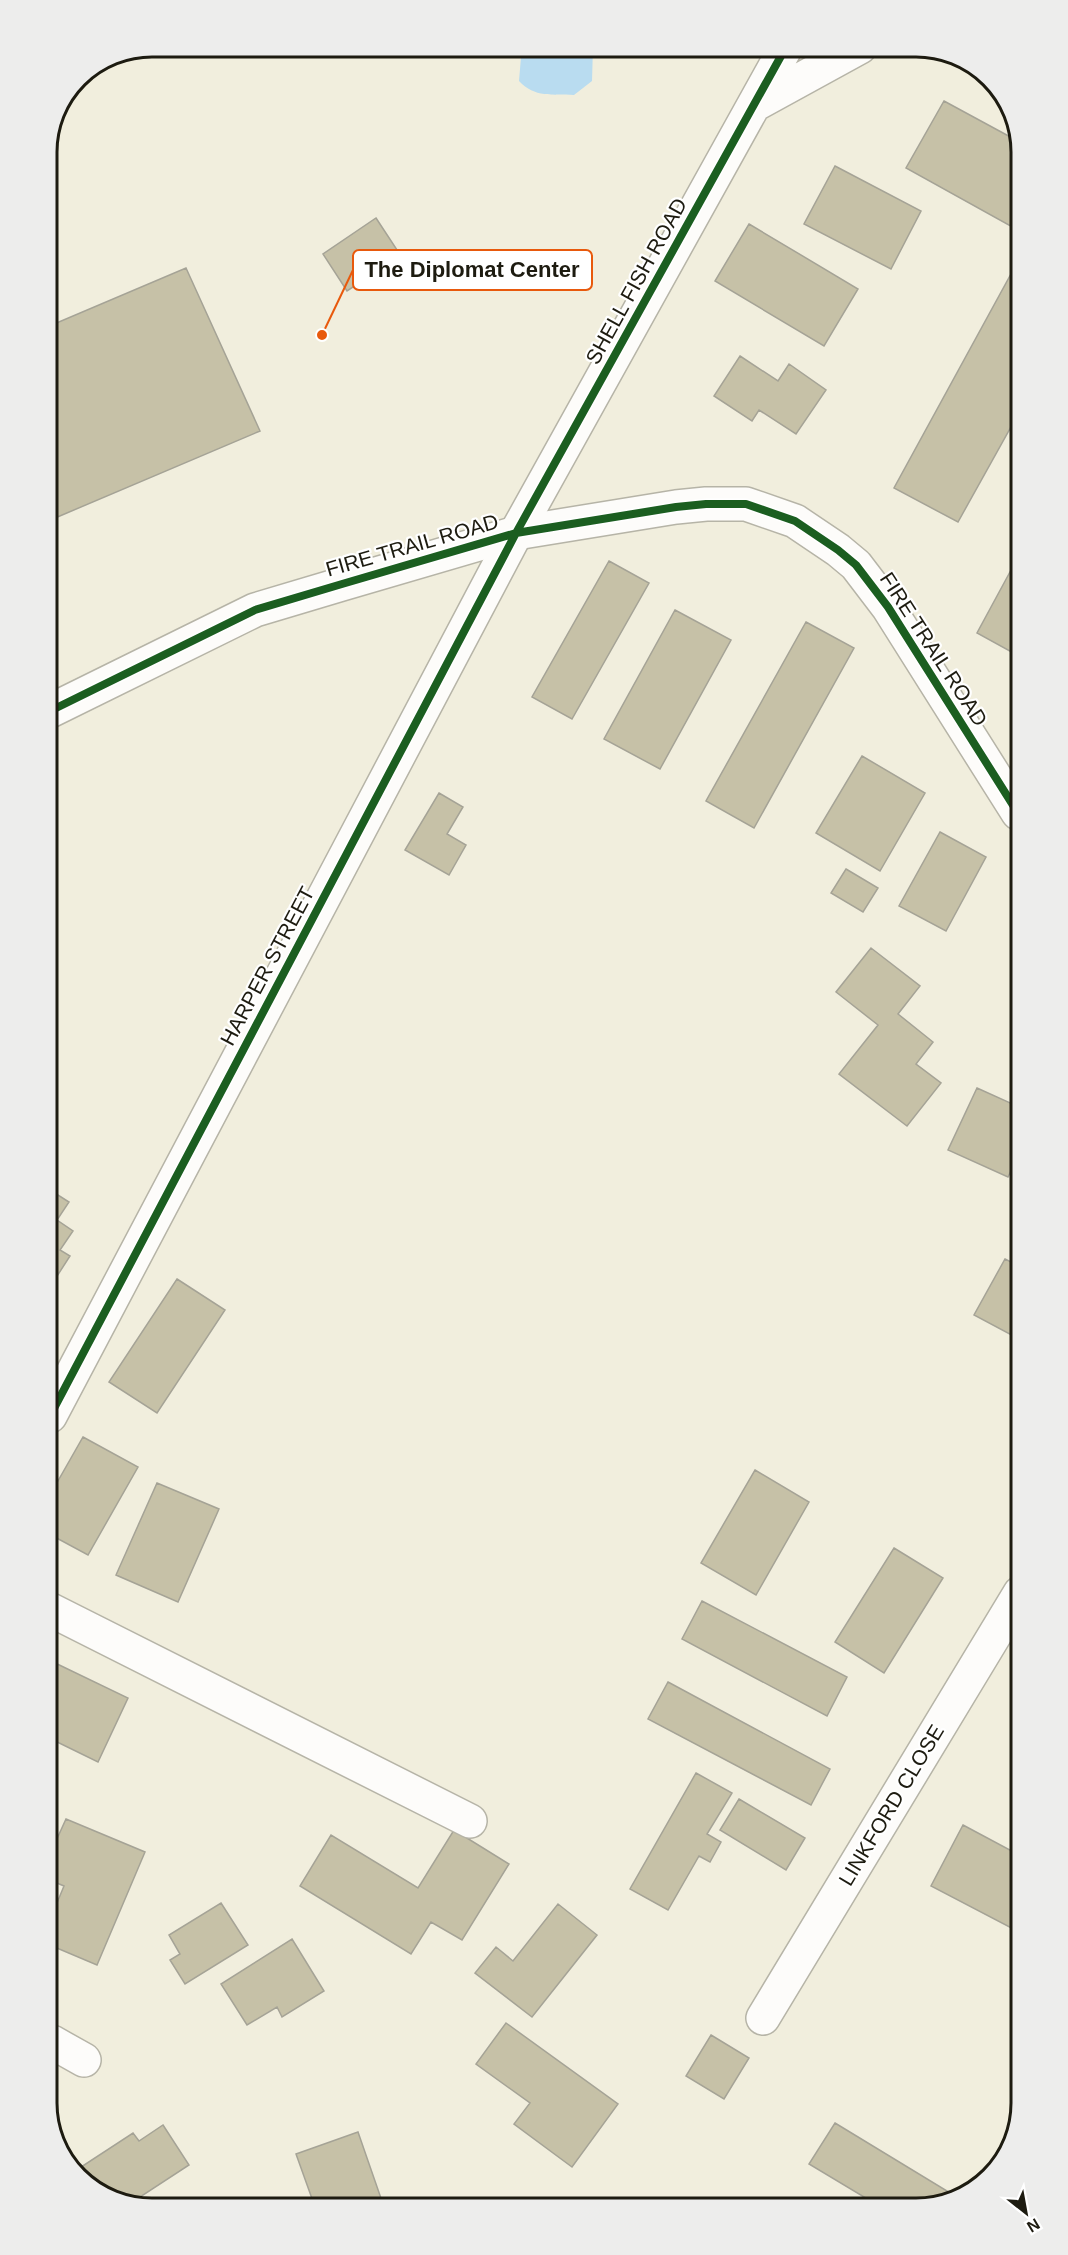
<svg xmlns="http://www.w3.org/2000/svg" width="1068" height="2255" font-family="Helvetica,sans-serif">
	<style>
		.water { fill: #b9dcf0 }
		.building { fill: #c6c1a7; stroke: #a5a396; stroke-width: 1.5 }
		.lines { fill: none; stroke-linecap: round; stroke-linejoin: round }
		.minor-casing { stroke: #b6b4a7; stroke-width: 36 }
		.tertiary-casing { stroke: #b6b4a7; stroke-width: 36 }
		.minor { stroke: #fdfcfa; stroke-width: 33 }
		.tertiary { stroke: #fdfcfa; stroke-width: 33 }
		.cycleway-casing { stroke: #fff; stroke-width: 11 }
		.cycleway { stroke: #1b5e20; stroke-width: 8 }
		.labels { text-anchor: middle; dominant-baseline: central; stroke-width: 4.5; stroke-linejoin: round; paint-order: stroke }
		.street-label { font-size: 21px; fill: #1d1b10; stroke: #fff }
		.rim { fill: none; stroke: #1d1b10; stroke-width: 3 }
		.leader { fill: none; stroke: #e8590c; stroke-width: 2 }
		.callout-dot { fill: #e8590c; stroke: #fff; stroke-width: 2 }
		.callout { fill: #fff; stroke: #e8590c; stroke-width: 2 }
		.callout-label { font-size: 22px; text-anchor: middle; font-weight: bold; fill: #1d1b10 }
	</style>
	<rect width="100%" height="100%" fill="#f1eedd"/>
	<path class="water" d="M501,47H593L592,81L574,95C552,94 535,98 519,81L521,57Z"/>
	<path class="building" d="M965,63L980,69L993,86L962,69Z
		M944,101L1016,140V229L906,168Z
		M835,166L921,211L891,269L804,224Z
		M376,218L401,256L347,291L323,254Z
		M749,224L858,289L824,346L715,281Z
		M186,268L260,431L48,521L47,327Z
		M1011,274L1016,276L1017,416L958,522L894,488Z
		M740,356L778,381L789,364L826,390L796,434L759,410L752,421L714,396Z
		M1017,559V655L977,633Z
		M609,561L649,583L572,719L532,697Z
		M675,610L731,640L660,769L604,739Z
		M806,622L854,648L754,828L706,801Z
		M862,756L925,793L880,871L816,833Z
		M439,793L463,807L447,834L466,845L449,875L405,850Z
		M940,832L986,857L946,931L899,906Z
		M846,869L878,888L863,912L831,893Z
		M871,948L920,986L898,1014L933,1042L916,1064L941,1083L907,1126L839,1074L878,1025L836,992Z
		M977,1088L1019,1107V1154L1008,1177L948,1150Z
		M50,1190L69,1202L57,1220L73,1231L60,1250L70,1256L50,1287Z
		M1005,1259L1019,1266V1339L974,1315Z
		M177,1279L225,1310L157,1413L109,1382Z
		M83,1437L138,1467L88,1555L51,1535L50,1495Z
		M755,1470L809,1502L756,1595L701,1563Z
		M157,1483L219,1509L178,1602L116,1575Z
		M894,1548L943,1578L884,1673L835,1642Z
		M702,1601L847,1677L827,1716L682,1639Z
		M51,1661L128,1698L98,1762L51,1739Z
		M668,1682L830,1769L811,1805L648,1719Z
		M696,1773L732,1793L707,1834L721,1842L710,1862L699,1856L668,1910L630,1889Z
		M739,1799L805,1838L786,1870L720,1830Z
		M66,1819L145,1852L97,1965L52,1946V1915L64,1886L52,1881L51,1852Z
		M963,1825L1021,1856V1933L931,1886Z
		M454,1830L509,1864L462,1940L431,1922L411,1954L300,1886L331,1835L418,1888Z
		M221,1903L248,1945L185,1984L170,1960L180,1954L169,1935Z
		M558,1904L597,1935L532,2017L475,1973L496,1947L513,1961Z
		M292,1939L324,1991L282,2017L277,2007L247,2025L221,1984Z
		M506,2023L618,2104L572,2167L514,2124L530,2103L476,2064Z
		M711,2035L749,2058L724,2099L686,2076Z
		M835,2123L952,2194L947,2203H874L809,2164Z
		M163,2125L189,2165L131,2203L90,2188L78,2169L133,2133L139,2141Z
		M358,2132L384,2207H315L296,2154Z"/>
	<g class="lines">
		<g class="minor-casing">
			<path id="minor" d="M756,104L860,47
				M50,1416L516,533L786,47
				M51,1610L470,1821
				M763,2018L1020,1593
				M52,2042L84,2060"/>
		</g>
		<g class="tertiary-casing">
			<path id="tertiary" d="M48,712L255,610L342,584L516,533L676,507L706,504H746L795,521L838,550L856,565L888,607L1018,813"/>
		</g>
		<use href="#minor" class="minor"/>
		<use href="#tertiary" class="tertiary"/>
		<g class="cycleway-casing">
			<path id="cycleway" d="M48,712L255,610L342,584L516,533L676,507L706,504H746L795,521L838,550L856,565L888,607L1018,813
				M50,1416L516,533L786,47"/>
		</g>
		<use href="#cycleway" class="cycleway"/>
	</g>
	<g class="labels">
		<g class="street-label">
			<text transform="translate(636 281) rotate(-61)">SHELL FISH ROAD</text>
			<text transform="translate(412 545) rotate(-16)">FIRE TRAIL ROAD</text>
			<text transform="translate(934 649) rotate(57)">FIRE TRAIL ROAD</text>
			<text transform="translate(267 966) rotate(-62)">HARPER STREET</text>
			<text transform="translate(891 1805) rotate(-59)">LINKFORD CLOSE</text>
		</g>
	</g>
	<path d="M0 0H1068V2255H0ZM152 57H916A95 95 0 0 1 1011 152V2103A95 95 0 0 1 916 2198H152A95 95 0 0 1 57 2103V152A95 95 0 0 1 152 57Z" fill="#ededec" fill-rule="evenodd"/>
	<path class="rim" d="M152 57H916A95 95 0 0 1 1011 152V2103A95 95 0 0 1 916 2198H152A95 95 0 0 1 57 2103V152A95 95 0 0 1 152 57Z"/>
	<path class="leader" d="M322 335L353 270"/>
	<circle class="callout-dot" cx="322" cy="335" r="6"/>
	<rect class="callout" x="353" y="250" width="239" height="40" rx="6"/>
	<g class="callout-label">
		<text x="472" y="277">The Diplomat Center</text>
	</g>
	<g transform="translate(1026 2213) rotate(149)" stroke="#ffffff" stroke-width="4.5" paint-order="stroke">
	<path d="M0-4.5L10 22L0 15L-10 22Z" fill="#1d1b10"/>
	<text y="-9" font-size="16" font-weight="bold" text-anchor="middle" fill="#1d1b10">N</text>
	</g>
</svg>
